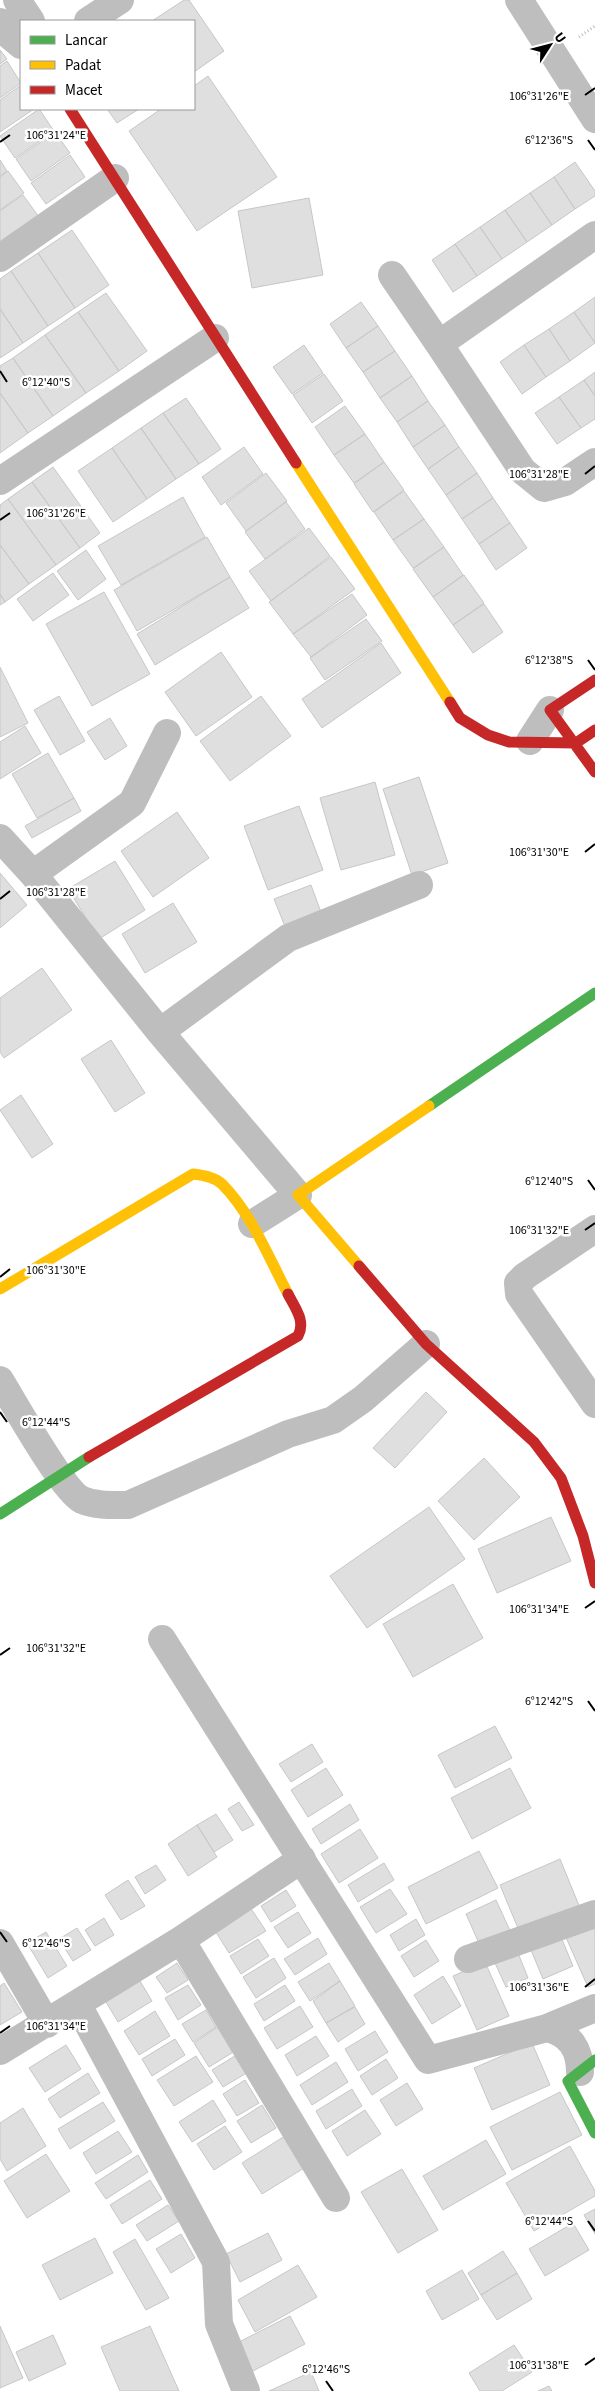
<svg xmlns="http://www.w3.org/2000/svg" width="595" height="2391" font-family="'Source Sans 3',sans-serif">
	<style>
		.building { fill: #dfdfdf; stroke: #c7c7c7 }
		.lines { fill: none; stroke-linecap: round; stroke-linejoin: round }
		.path { stroke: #b9b9b9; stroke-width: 3; stroke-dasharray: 1 2.5; stroke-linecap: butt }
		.street { stroke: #bebebe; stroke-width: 28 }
		.fast { stroke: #4caf50; stroke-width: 11 }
		.slow { stroke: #ffc107; stroke-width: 11 }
		.jam { stroke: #c62828; stroke-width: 11 }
		.ticks { fill: none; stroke: #000; stroke-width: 2 }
		.ticks-label { font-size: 12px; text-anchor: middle; fill: #000; stroke: #fff; stroke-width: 5; stroke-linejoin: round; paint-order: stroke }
	</style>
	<rect width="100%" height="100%" fill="#fff"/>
	<path class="building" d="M184,0H189L224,51L194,72V21H152Z
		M0,50L7,59L0,64Z
		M7,61L21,83L0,98V66Z
		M208,76L277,177L197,231L129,131L161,109H194V86Z
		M21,85V109H34L0,132V100Z
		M39,109L54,131L15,158L0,136Z
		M107,109H139L117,123Z
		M55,132L70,153L31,181L16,159Z
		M70,155L85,177L46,204L31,183Z
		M0,160L7,171L0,176Z
		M575,162L595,191V196L575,209L554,177Z
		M8,171L24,193L0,210V177Z
		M554,177L575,209L552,225L530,193Z
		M530,193L552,225L527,242L505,210Z
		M23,195L39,217L0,244V211Z
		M309,198L323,275L252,288L238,211Z
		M505,210L527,242L502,259L480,227Z
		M480,227L502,259L477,276L455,244Z
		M72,230L109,285L75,308L38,253Z
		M455,244L477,276L453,292L432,260Z
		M38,253L75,308L48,326L11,271Z
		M11,271L48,326L23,343L0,309V279Z
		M106,293L147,351L119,371L78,312Z
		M595,297V343L574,312Z
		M361,302L378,326L346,348L330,324Z
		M0,309L23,343L0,358Z
		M78,312L119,371L86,393L45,335Z
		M574,312L595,343L570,361L549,329Z
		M378,326L395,351L363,372L346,348Z
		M549,329L570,361L546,377L524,345Z
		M45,335L86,393L53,416L13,358Z
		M304,345L323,373L292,394L273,367Z
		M524,345L546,377L522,394L500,362Z
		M395,351L412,376L380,398L363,372Z
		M13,358L53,416L28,433L0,393V366Z
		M595,372V396L584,380Z
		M324,374L343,401L312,423L293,395Z
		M412,376L428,401L397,422L380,398Z
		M584,380L595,396V419L581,428L559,397Z
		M0,393L28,433L0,453Z
		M559,397L581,428L557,444L535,413Z
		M186,398L221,449L199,464L163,413Z
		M428,401L445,425L413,447L397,422Z
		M345,406L365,434L334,455L315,427Z
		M163,413L199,464L176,479L141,428Z
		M445,425L459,447L428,469L413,447Z
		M141,428L176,479L147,499L112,448Z
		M365,434L384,462L354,483L334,455Z
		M244,447L263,474L221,505L202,477Z
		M459,447L477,473L446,495L428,469Z
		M112,448L147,499L113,522L78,471Z
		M384,462L404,490L373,512L354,484Z
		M53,467L100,533L80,548L32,482Z
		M266,473L287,501L246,531L226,503Z
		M477,473L493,498L462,519L446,495Z
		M32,482L80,548L56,565L8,499Z
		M404,491L424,519L393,540L374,512Z
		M183,497L205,537L121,585L98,546Z
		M493,498L510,523L479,544L462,519Z
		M8,499L56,565L29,584L0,545V505Z
		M286,502L305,529L265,559L245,532Z
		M424,519L444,547L413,568L393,540Z
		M510,523L527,548L496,570L479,544Z
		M309,528L330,556L271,601L249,571Z
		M207,537L230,577L137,631L114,590Z
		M0,545L29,584L5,602L0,594Z
		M444,547L463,575L433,597L413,569Z
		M86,550L106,579L78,600L57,571Z
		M331,557L355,589L293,634L269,602Z
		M53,573L69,595L33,621L17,599Z
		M464,575L484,603L453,625L433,597Z
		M230,577L249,608L155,665L137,634Z
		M104,592L150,674L92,706L46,624Z
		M0,594L5,602L0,605Z
		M352,594L367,615L311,657L293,634Z
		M484,604L503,632L473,653L453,625Z
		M366,619L382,641L325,680L310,658Z
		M381,643L401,673L322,728L302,699Z
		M221,652L252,697L196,736L165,692Z
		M0,667L28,723L0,737Z
		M59,696L85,741L60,755L34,710Z
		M261,696L291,736L230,781L200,741Z
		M110,718L127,746L105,760L87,732Z
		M25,726L41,753L0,779V742Z
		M48,753L74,798L37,818L12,774Z
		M419,777L448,863L412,875L383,789Z
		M375,782L395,855L341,870L320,798Z
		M74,798L81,811L32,838L25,826Z
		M299,806L323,870L268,890L244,826Z
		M177,812L209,858L153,897L121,851Z
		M115,861L145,910L99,939L68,889Z
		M0,873L27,905L0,928Z
		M311,885L322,915L286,929L274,899Z
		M173,903L197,942L145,973L122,934Z
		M42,968L72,1010L4,1058L0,1052V998Z
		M111,1040L145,1093L115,1112L81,1059Z
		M21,1095L53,1144L32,1158L0,1110Z
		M426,1392L447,1412L395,1468L373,1448Z
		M484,1458L520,1497L474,1540L438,1501Z
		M429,1507L465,1559L367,1628L330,1576Z
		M551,1517L571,1561L497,1593L478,1549Z
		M453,1584L483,1638L413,1677L383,1624Z
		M495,1726L512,1758L455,1788L438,1755Z
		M312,1744L323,1762L291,1782L279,1764Z
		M326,1768L343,1795L308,1817L291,1790Z
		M510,1768L531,1808L472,1839L451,1798Z
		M239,1802L254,1825L242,1831L228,1809Z
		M350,1804L359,1820L321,1844L312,1829Z
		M216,1814L233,1840L214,1852L197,1825Z
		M197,1825L217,1857L188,1876L168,1844Z
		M360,1829L378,1858L339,1883L321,1854Z
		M479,1851L498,1888L426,1924L408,1887Z
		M560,1859L580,1908L520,1933L500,1885Z
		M384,1863L394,1880L358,1902L348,1885Z
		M156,1865L166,1880L145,1894L135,1877Z
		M128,1880L145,1906L121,1920L105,1895Z
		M390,1889L407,1914L376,1933L360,1907Z
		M286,1890L296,1906L271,1922L261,1906Z
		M496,1900L513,1937L482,1950L466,1914Z
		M250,1907L266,1931L229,1953L214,1929Z
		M298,1912L311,1933L288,1948L274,1927Z
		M104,1918L114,1935L95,1946L85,1930Z
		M416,1919L425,1935L399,1951L390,1935Z
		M595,1919V1984L588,1987L564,1933Z
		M77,1928L91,1950L73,1961L59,1939Z
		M46,1932L67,1966L48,1978L27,1943Z
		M561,1937L573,1966L543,1979L531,1950Z
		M318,1938L327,1954L295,1975L284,1959Z
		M258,1939L269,1956L241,1974L230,1956Z
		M426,1940L439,1961L414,1977L401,1956Z
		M518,1953L528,1978L506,1987L495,1963Z
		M274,1958L286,1978L256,1998L243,1977Z
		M485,1962L509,2016L477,2030L453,1976Z
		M177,1963L188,1980L167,1993L156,1977Z
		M329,1963L340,1981L310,2001L298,1982Z
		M443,1976L461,2006L432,2024L414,1995Z
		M140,1981L152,2001L118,2022L106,2002Z
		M340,1981L355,2006L326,2023L313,2001Z
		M4,1983L22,2012L0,2025V1986Z
		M188,1985L201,2005L178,2020L165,1998Z
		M285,1985L295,2001L264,2021L254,2004Z
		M300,2006L313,2027L277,2049L264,2028Z
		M355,2007L365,2024L338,2042L326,2023Z
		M206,2010L216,2027L193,2042L182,2024Z
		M155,2011L170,2036L139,2055L124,2031Z
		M219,2026L235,2051L209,2067L194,2043Z
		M375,2031L388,2052L358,2071L345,2049Z
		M316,2036L329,2056L297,2076L285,2055Z
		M175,2039L185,2055L152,2076L142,2059Z
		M532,2043L550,2085L492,2110L474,2068Z
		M66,2045L81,2069L45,2092L29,2068Z
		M238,2054L250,2071L223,2087L212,2070Z
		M196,2056L213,2082L174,2106L157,2080Z
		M386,2059L398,2078L372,2095L360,2076Z
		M336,2062L348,2082L312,2105L300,2085Z
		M88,2073L100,2093L60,2118L48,2099Z
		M245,2080L259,2103L237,2116L223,2094Z
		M407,2083L423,2109L396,2126L380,2100Z
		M352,2089L362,2106L326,2129L316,2111Z
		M560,2092L582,2135L512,2170L490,2127Z
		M213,2100L226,2121L192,2142L179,2122Z
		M103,2102L115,2121L70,2149L58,2129Z
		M262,2105L276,2128L251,2143L237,2121Z
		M23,2108L46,2146L7,2171L0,2159V2123Z
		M365,2110L381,2134L347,2156L332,2131Z
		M225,2126L242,2152L214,2170L197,2144Z
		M118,2131L132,2152L96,2174L83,2153Z
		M288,2134L309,2165L262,2194L242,2163Z
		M486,2140L506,2174L443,2210L423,2176Z
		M570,2146L595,2191V2196L534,2231L506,2183Z
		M46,2154L70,2191L27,2218L4,2181Z
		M138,2155L148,2172L106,2199L95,2183Z
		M402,2169L438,2230L398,2253L361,2192Z
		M150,2180L162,2199L122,2224L110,2205Z
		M168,2205L179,2221L147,2241L136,2225Z
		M595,2209V2234L584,2215Z
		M573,2223L589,2250L545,2276L529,2249Z
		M268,2233L282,2260L240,2282L226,2254Z
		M181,2234L195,2258L171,2273L156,2249Z
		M95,2238L113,2273L60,2300L42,2265Z
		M135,2239L169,2298L146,2310L113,2252Z
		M503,2251L517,2273L481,2295L468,2273Z
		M298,2265L317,2297L255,2332L238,2300Z
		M462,2270L479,2299L442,2320L426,2291Z
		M517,2273L532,2299L497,2320L481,2295Z
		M290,2316L305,2344L249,2373L235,2344Z
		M0,2326L23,2378L0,2388Z
		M150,2326L179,2391H120L101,2347Z
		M53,2335L66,2364L29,2381L16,2352Z
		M514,2345L532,2372L502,2391H480L469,2373Z
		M311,2372L319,2391H269Z
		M549,2386L552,2391H538Z"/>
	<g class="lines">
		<path class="path" d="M579,37L595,26"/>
		<path class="street" d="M17,0L31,21
			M519,0L595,119
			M88,21L120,0
			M0,22L9,35L21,45
			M595,235L439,344L523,471L544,488L565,482L595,462
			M0,258L115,178
			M392,275L439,344
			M0,481L215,338
			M530,741L550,710
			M0,838L33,874L160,1032L298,1195L252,1224
			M33,874L132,803L167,733
			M160,1032L288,938L419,885
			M595,1229L525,1276L518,1283L519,1294L595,1404
			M0,1380C14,1403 63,1491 82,1500C97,1506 112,1505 128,1505L288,1434L333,1420L363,1399L426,1344
			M162,1639L428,2060L547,2028L595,2008
			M181,1940L336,2198
			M0,1943L47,2024
			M468,1959L595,1914
			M78,2005L216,2262L219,2324L246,2391
			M547,2028C570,2034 580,2049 580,2072
			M0,2051L181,1940L302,1859"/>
		<path class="fast" d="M429,1106L595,993
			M0,1514L89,1457
			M595,2060L568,2081L595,2133"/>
		<path class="slow" d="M296,463L450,702
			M359,1266L298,1195L429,1106
			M0,1289L193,1174C202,1175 215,1177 222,1184C251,1213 269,1258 288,1294"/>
		<path class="jam" d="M70,109L296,463
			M595,680L550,710L595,772
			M450,702L460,718L488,735L509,742L576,743L595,730
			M359,1266L426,1344L534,1442L561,1478L583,1536L595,1583
			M89,1457L298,1336C306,1321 295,1308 288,1294"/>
	</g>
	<path class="ticks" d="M585,95L595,88M588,140L595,150M0,142L10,135M0,371L7,382M585,474L595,466M0,520L10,513M588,660L595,670M585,852L595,844M0,899L10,891M588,1180L595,1190M585,1230L595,1223M0,1277L10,1269M0,1412L7,1422M585,1608L595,1601M0,1655L10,1648M588,1701L595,1711M0,1932L7,1942M585,1987L595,1979M0,2033L10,2026M588,2221L595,2231M585,2365L595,2358M326,2381L333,2391"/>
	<g class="ticks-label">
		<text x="539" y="100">106°31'26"E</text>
		<text x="56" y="139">106°31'24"E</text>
		<text x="549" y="144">6°12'36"S</text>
		<text x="46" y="386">6°12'40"S</text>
		<text x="539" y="478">106°31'28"E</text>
		<text x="56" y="517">106°31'26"E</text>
		<text x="549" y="664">6°12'38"S</text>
		<text x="539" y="856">106°31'30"E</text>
		<text x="56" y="896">106°31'28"E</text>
		<text x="549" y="1185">6°12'40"S</text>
		<text x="539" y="1234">106°31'32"E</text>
		<text x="56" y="1274">106°31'30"E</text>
		<text x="46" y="1426">6°12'44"S</text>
		<text x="539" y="1613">106°31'34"E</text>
		<text x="56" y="1652">106°31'32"E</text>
		<text x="549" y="1705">6°12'42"S</text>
		<text x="46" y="1947">6°12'46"S</text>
		<text x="539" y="1991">106°31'36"E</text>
		<text x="56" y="2030">106°31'34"E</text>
		<text x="549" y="2225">6°12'44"S</text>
		<text x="539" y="2369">106°31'38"E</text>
		<text x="326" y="2373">6°12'46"S</text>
	</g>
	<rect x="20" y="20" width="175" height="90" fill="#ffffff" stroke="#999999"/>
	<rect x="30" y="36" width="25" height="8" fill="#4caf50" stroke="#999999"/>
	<text x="65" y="45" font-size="15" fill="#000000">Lancar</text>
	<rect x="30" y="61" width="25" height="8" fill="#ffc107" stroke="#999999"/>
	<text x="65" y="70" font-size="15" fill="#000000">Padat</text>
	<rect x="30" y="86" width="25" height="8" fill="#c62828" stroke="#999999"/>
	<text x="65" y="95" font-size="15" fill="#000000">Macet</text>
	<g transform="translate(550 45) rotate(54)" stroke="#ffffff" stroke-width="4" paint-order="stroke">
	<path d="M0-4L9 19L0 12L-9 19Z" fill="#000000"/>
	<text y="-8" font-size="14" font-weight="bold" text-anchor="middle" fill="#000000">U</text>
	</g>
</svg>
